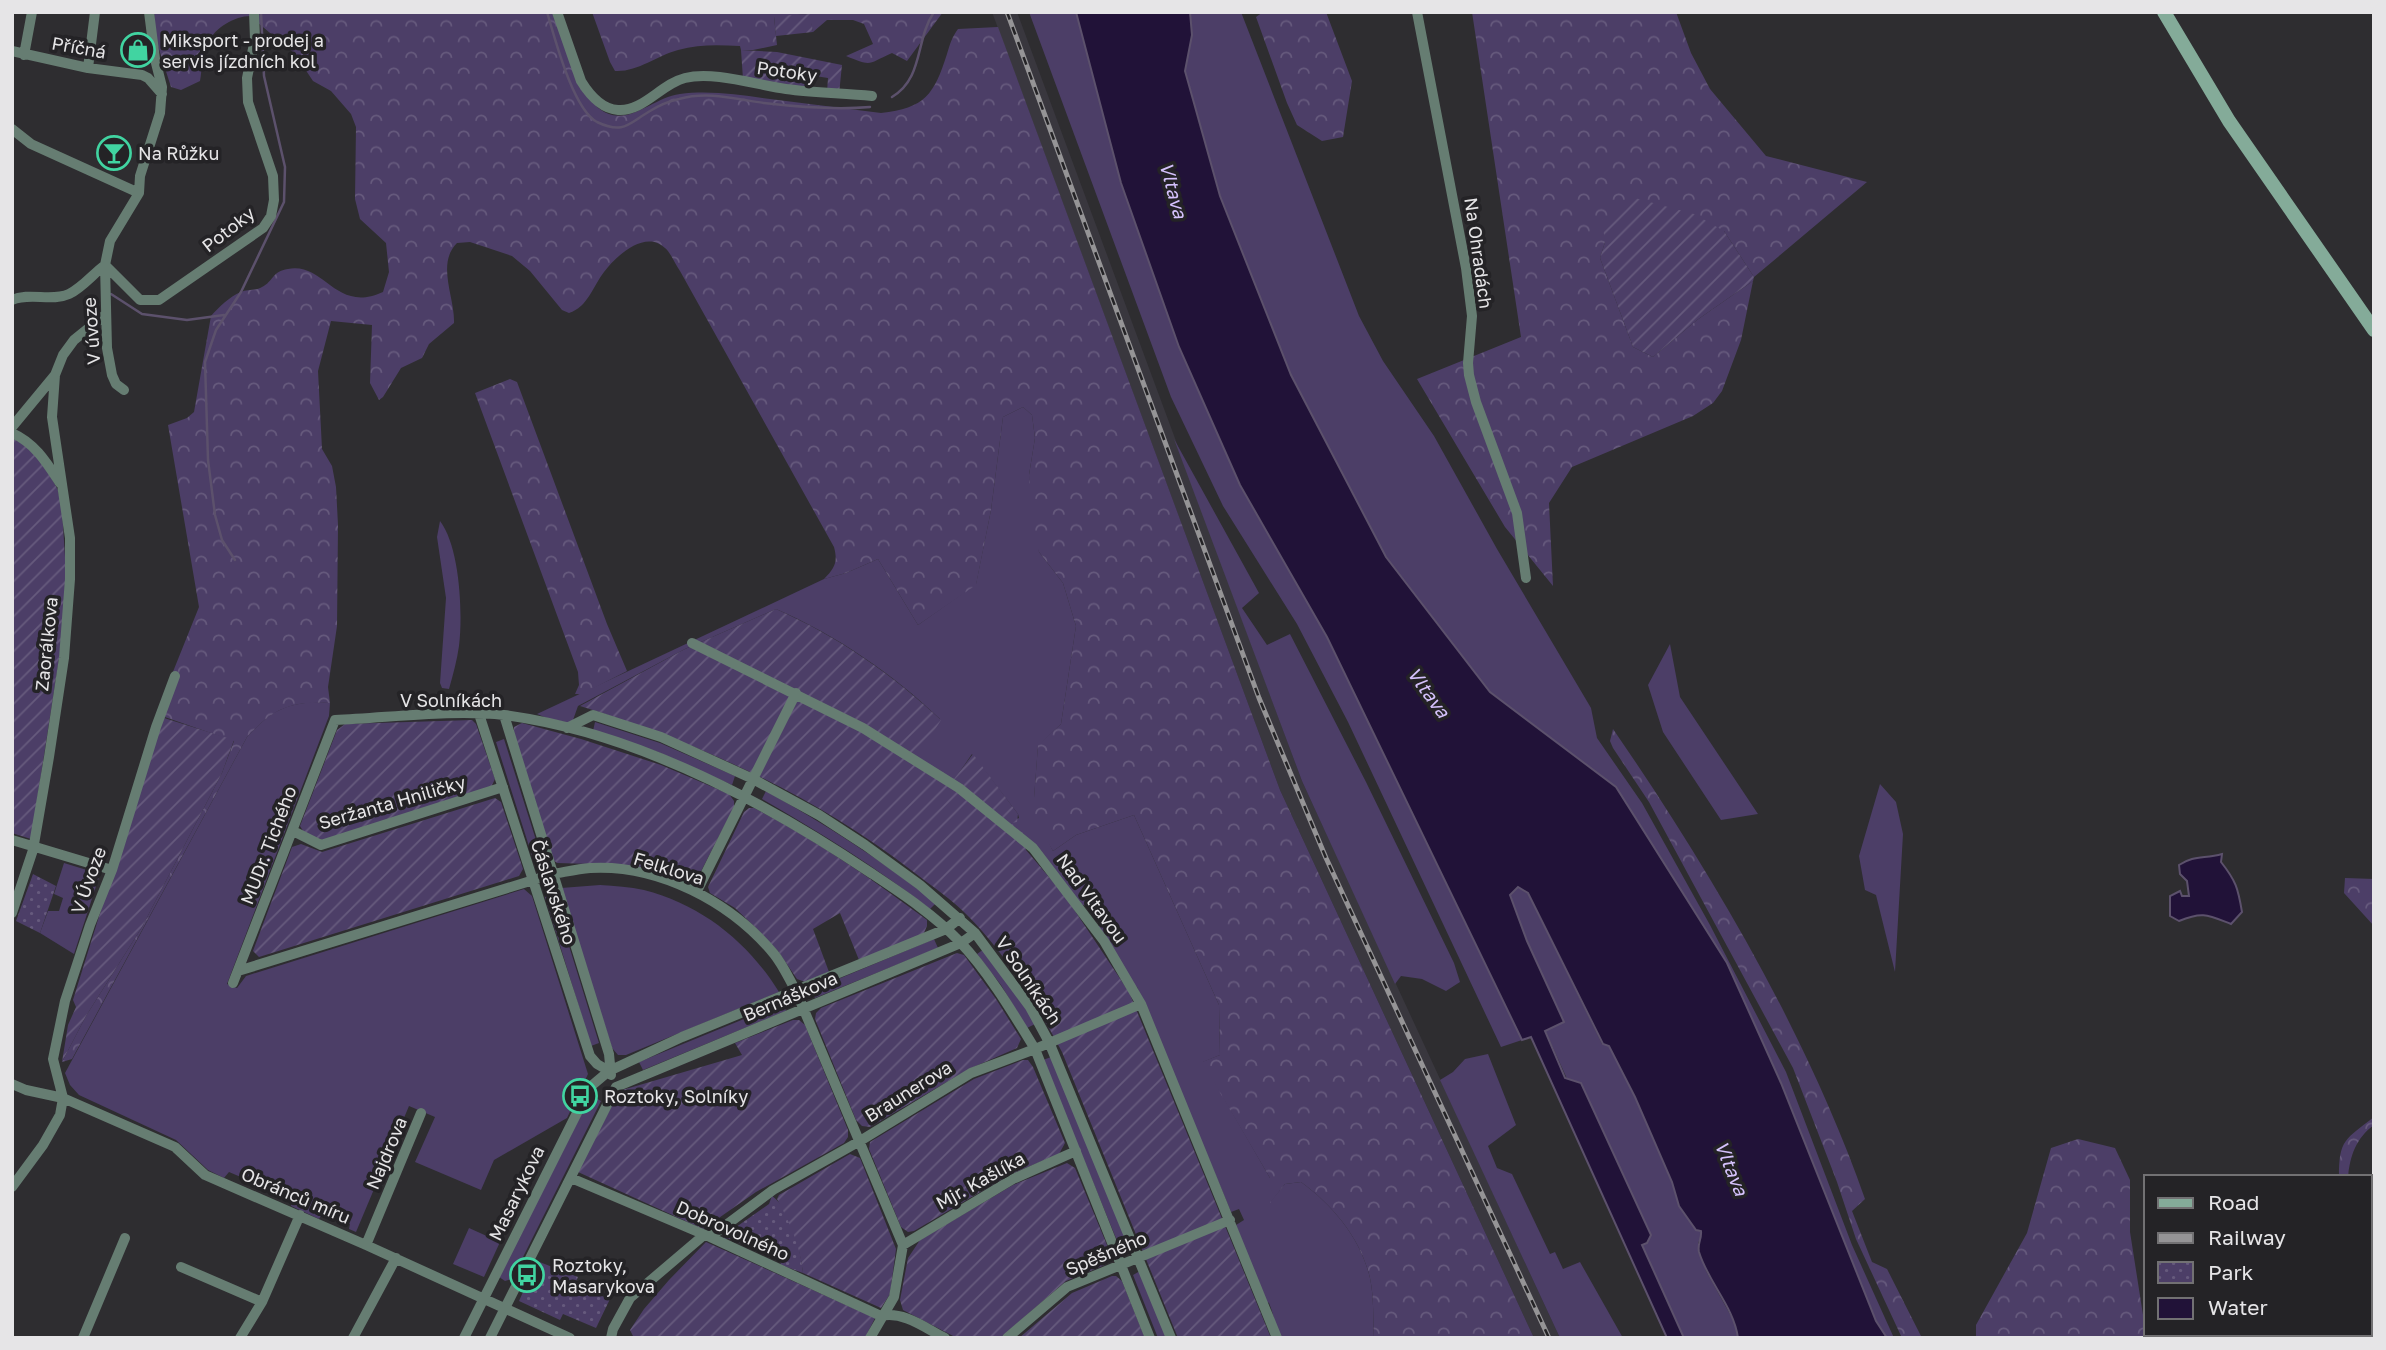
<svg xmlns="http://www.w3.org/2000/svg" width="2386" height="1350" font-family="'Golos Text',sans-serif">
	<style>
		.built { fill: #39373e }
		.grass { fill: #4c3e67 }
		.forest { fill: url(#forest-crowns) }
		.park { fill: url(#park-dots) }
		.garden { fill: url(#garden-furrows) }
		.water { fill: #211238; stroke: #5c516c; stroke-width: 2 }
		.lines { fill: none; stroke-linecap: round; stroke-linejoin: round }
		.stream { stroke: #5c516c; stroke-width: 2.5 }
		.street { stroke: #667d72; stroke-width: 10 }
		.secondary { stroke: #84ab99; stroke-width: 14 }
		.rail-casing { stroke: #959496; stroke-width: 5 }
		.rail { stroke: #242326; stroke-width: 2.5; stroke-dasharray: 8; stroke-linecap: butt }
		.labels { text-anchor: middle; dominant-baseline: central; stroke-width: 7; stroke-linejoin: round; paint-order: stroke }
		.poi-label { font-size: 18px; fill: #e6e5e7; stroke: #242326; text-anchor: start }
		.street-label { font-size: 18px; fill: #e6e5e7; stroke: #242326 }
		.water-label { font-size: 19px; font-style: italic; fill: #d4c1fb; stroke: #242326 }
	</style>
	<defs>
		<pattern id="forest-crowns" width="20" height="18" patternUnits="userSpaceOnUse" patternTransform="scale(1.75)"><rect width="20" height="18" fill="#4c3e67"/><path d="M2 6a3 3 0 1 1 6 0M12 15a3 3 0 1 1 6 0" fill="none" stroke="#665a7d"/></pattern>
		<pattern id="park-dots" width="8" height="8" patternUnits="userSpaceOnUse" patternTransform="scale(1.75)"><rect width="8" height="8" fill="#4c3e67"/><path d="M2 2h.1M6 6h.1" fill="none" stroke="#665a7d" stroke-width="1.8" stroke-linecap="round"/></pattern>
		<pattern id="garden-furrows" width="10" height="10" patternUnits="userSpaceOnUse" patternTransform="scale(1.75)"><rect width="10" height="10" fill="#4c3e67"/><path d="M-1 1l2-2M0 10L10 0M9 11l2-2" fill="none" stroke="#665a7d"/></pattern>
	</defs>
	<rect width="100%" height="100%" fill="#2e2d30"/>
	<path class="built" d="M992,12H1017L1302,781L1560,1338H1534L1280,790Z"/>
	<path class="grass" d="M1029,12H1076L1121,183L1179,347L1240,485L1327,637L1522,1040L1501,1047L1348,722L1297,624L1223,506L1171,397Z
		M1190,12H1241L1359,316L1383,361L1434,436L1497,549L1591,708L1597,738L1642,803L1710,925L1786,1072L1852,1245L1894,1338H1887L1876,1321L1616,787L1490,692L1386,557L1291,375L1220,196L1185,71L1192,35Z
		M1023,407L1032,415L1035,438L1029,475L1039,552L1063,583L1076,626L1061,724L1038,746L1033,812L1053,851L1076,835L1134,815L1219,1005L1220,1055L1203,1062L1270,1178V1202L1285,1184L1301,1182C1333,1205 1361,1239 1370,1278C1374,1297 1373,1318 1374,1338H1280C1275,1326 1274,1315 1269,1303L1265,1301L1236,1225L1244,1220L1239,1209L1231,1212L1137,987L1134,986L1099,928V922L1087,906L1082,905L1009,822L1019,818L1018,814L972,754L954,780L917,757L940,719C893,674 836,635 776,609L685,649L578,706L573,720L570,723L549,719L537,714L824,579L846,573L878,559L918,625L976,584L991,510L1003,417Z
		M1174,439L1259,593L1242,608L1267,645L1290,634L1366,782L1454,963L1460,982L1446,991L1422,979L1401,976L1395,984L1302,781Z
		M440,521C460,547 463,614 459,646C457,660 453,675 449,689L442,688L440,683L446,598L437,537Z
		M1670,644L1680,697L1758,814L1721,820L1663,732L1648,685Z
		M312,702L330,703L329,716L227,984L237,988L246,976L524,889L532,896L588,1074L567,1118L494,1160L481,1190L415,1162L435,1117L409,1106L356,1232L349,1229L350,1224L323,1213L319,1219L291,1206L292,1199L229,1172L224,1178L208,1170L176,1140L79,1095L70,1085L65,1073L247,737C270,713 279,706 312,702Z
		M595,722L660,743L735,776L732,785L658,752L593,731Z
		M504,739L542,859L534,862L496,742Z
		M1880,784L1896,802L1903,834L1895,972L1876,895L1865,890L1859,856Z
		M766,791C826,825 882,860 936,903L930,909C876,867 821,833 762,799Z
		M64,863L100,874L74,954L40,933L48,911H59L63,898L54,894Z
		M600,885C615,886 630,887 644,890C702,905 748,942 779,992L626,1055H618L612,1048L561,888Z
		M1518,886L1528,893L1602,1044L1609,1046L1635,1097L1672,1182L1679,1206L1701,1231L1702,1235L1698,1243L1706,1271L1736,1325L1738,1338H1684L1545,1030L1564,1022L1527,941L1510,895Z
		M553,894L599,1043L591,1046L545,897Z
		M934,939L938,948L815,998L812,990Z
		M984,949L1009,981L1035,1024L1027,1028L1001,985L977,954Z
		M783,1003L786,1011L643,1070L639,1062Z
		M1488,1054L1516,1125L1488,1146L1497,1168L1512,1174L1550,1254L1555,1252L1563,1269L1580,1262L1623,1338H1560L1440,1080L1453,1072L1465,1059Z
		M1051,1057L1128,1244L1120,1248L1043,1060Z
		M589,1094L601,1101L512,1279L505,1281L499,1277Z
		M469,1228L500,1242L484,1277L453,1264Z
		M1140,1271L1167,1338H1158L1133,1275Z"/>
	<path class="forest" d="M154,12H553L596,106C625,132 650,98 680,94C710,90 740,95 770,99C807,104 844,108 881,113C925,108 934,95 947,54C950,44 952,37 958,29L998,27L1280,790L1534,1338H1374C1373,1318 1374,1297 1370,1278C1361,1239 1333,1205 1301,1182L1285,1184L1270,1203V1178L1202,1062L1220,1055L1219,1005L1134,815L1076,835L1053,851L1032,816L1028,803L1034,798L1038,745L1061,724L1076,626L1063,583L1039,552L1031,530L1029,475L1035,438L1032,415L1023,407L1003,417L991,510L976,585L918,625L878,559L846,573L824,579C835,568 838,562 834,547L680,271C675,264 671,253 665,248C645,229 616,256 604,272C593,286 588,307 569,313L562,310L530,271L512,256L470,242L457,243C436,264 455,297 454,323L429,344L422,358L401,368L383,397L379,400L370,383L372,325L331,321L318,371L322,449L332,466L336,487L338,525L337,626L328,687L330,703C290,701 274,708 247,737L72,1059L62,1062L86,1016L142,927L222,773L234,741L156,714L199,607L168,425L187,418L194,412L211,316C219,307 229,297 241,292C247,289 256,291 262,287C273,282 272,271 288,269C325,262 335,314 383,292L389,272L386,243L360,219L355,199L356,127L351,114L331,91L313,81L295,54L250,16C235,16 215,28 208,42C202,51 202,70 200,81L181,90L171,87L156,40Z
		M592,12H943L907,61L892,53C867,64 873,67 846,56L873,44L864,24L853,20H827L813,32L809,14L774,17L777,45L753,50H741L740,46C719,45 699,44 678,50C656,56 638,72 615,71L610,62Z
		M1263,12H1326L1352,81L1343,137L1322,141L1297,125L1287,103L1256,17Z
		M1472,12H1676L1691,53L1710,89L1766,156L1867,182L1754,277L1724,231L1605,242L1600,258L1633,347L1653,357L1697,320L1753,281L1741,340L1722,391L1713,403L1693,416L1572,467L1549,503L1553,586L1505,527L1417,379L1521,337Z
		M510,379L517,382L607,624L627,671L582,694H575L579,685L578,672L475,393Z
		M1613,729C1711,871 1808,1036 1865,1199L1852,1211L1872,1262L1887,1269L1922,1338H1902L1856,1239L1837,1182L1793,1068L1649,802L1613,748L1610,741Z
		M2345,878L2374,879V926L2344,893Z
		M2374,1117V1125C2356,1138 2350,1156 2348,1177H2339C2339,1139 2345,1140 2374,1117Z
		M2078,1139L2115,1148L2130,1180V1232L2146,1334L2149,1338H1976V1325L2027,1233L2051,1148Z
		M2370,1212L2374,1220V1322L2370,1329Z"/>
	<path class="park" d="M33,874L56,886L40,933L16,921Z
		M772,1196C791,1209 801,1251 803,1273L781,1265L780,1261L731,1239H724L725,1231L729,1232L769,1204Z
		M537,1261L578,1277L574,1286L610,1299L596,1328L563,1314L560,1320L519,1301Z"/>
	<path class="garden" d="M810,14L813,32L776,36L774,16Z
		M741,50L777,52L842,65L839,94L827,92L828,78L809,75L808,90L743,79Z
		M1635,198L1694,214L1724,231L1754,277L1753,281L1697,320L1653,357L1633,347L1600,258L1605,242L1602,220Z
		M12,438L37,452L58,490L62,510L66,573L61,646L31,839L12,833Z
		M776,609C837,636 892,674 941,720L918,757L954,779L973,754L1018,814L1017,822L1011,823L1023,833L1026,850L1065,896L1129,992L1271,1338H1178L1062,1052C1036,1003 1007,956 969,917C952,899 930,885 911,870C810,793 701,744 580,706L685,649Z
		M161,717L234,740L222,773L142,927L86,1016L62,1062L68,1025L76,1007L73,1000Z
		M472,720L476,724L495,779L491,787L323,840L305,834L300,826L337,730L345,724Z
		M522,723L581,739L661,765L729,794L734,801V807L697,879L689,882L656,870L626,865L557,863L552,859L514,736V727Z
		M495,798L501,802L523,869L519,876L259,957L253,951L292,847L301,844L322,852Z
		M749,808H754C815,839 872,879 927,920V926L923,935L859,960L840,913L813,929L829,972L805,982L797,979L778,951L758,930L735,908L710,893L708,887L744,812Z
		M957,953L964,955L996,999L1021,1039L1017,1048L969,1069L870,1127L862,1126L856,1120L815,1019L816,1013L821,1008Z
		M793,1020H799L805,1025L848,1130V1137L844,1143L756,1192L703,1229L578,1172L619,1091L742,1055L735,1043Z
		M1023,1060H1028L1033,1067L1065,1143L1059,1154L1009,1175L914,1231L908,1232L901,1227L869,1149L870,1142L974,1079Z
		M850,1154L860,1158L896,1249L890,1294L881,1308L803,1273C800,1245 790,1223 777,1199L779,1195Z
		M1067,1163L1075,1168L1112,1257L1105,1265L1066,1281L1000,1338H957L903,1310L900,1300L908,1258L920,1240L1013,1185Z
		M706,1242L875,1318L865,1338H637L633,1336L630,1330L644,1309L669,1280Z
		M1112,1276H1116L1122,1281L1145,1338H1019L1072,1293Z"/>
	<path class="water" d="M1076,12H1190L1192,35L1185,71L1220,196L1291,375L1386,557L1490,692L1616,787L1727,963L1781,1083L1876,1321L1887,1338H1738C1734,1307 1708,1282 1699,1252C1697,1244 1702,1239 1701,1231L1696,1230L1679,1206L1672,1182L1635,1097L1609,1046L1603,1044L1528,893L1518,887L1510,895L1527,941L1564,1022L1545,1031L1565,1078L1581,1083L1651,1235L1647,1243L1642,1245L1684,1338H1667L1531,1037L1522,1040L1327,637L1240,485L1179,347L1121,183Z
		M2222,854L2221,862C2236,881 2238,888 2242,912L2231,924C2208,915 2203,911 2179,921L2170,916V896L2180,891L2182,896H2189L2187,881L2180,874L2179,865C2194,855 2204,859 2222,854Z"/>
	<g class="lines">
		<path class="stream" d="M547,12C555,39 573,109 597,122C624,135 629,123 650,111C658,106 670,101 679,99C708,91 735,99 764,103C798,107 836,110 870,107
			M892,97C924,78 915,40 934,12
			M111,294L142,314L187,320L224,315
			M235,560L222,540L215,515L208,460L205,362L216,330L241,292L284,202L285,167L264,76L261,12"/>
		<path class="street" d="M557,12L581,81C589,94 601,109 618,110C643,112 661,84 685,78C714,71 756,85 786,89C815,93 843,93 872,96
			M1417,12L1466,268L1472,316L1468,363L1469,375L1476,402L1517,513L1526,578
			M12,51L88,68L142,75L148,78L162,94
			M24,55L32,12
			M88,68L95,12
			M12,129L31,144L139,193
			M105,265L140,300H159L263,228L271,216L274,200L273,176L248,102L247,78L255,39L254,12
			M12,300C29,292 52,302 69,294C82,288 94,273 105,265
			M124,390L116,384L112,375L107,348L105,265L110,241L139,193L140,176L160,113L162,87L155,59L149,12
			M12,427L55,375L63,355L74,340L105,315
			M12,433C35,443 47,463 60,483
			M692,643L863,728L959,788L1033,848L1104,941L1141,1004L1277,1338
			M479,714L590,1056L597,1064L609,1071
			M504,715L609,1054L611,1075
			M567,728L593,715L661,737L753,779L819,815L865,845L920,885L975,933L1030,1007L1049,1042L1171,1338
			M293,831L321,845L503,787
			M12,840L112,870
			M697,891L796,693
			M12,913L33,850L49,757L64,658L70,579V538L52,417L55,375
			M238,971L553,874C565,872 578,869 590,868C659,864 731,902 774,954C783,965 789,979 796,991L903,1245L894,1297L870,1338
			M233,983L335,720C388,718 452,709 504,715C633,732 764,801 871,873C901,893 933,914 959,941C988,971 1013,1013 1035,1049L1150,1338
			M12,1084L26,1090L63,1098L175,1147L205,1175L366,1245L570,1338
			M616,1087L961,943L975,933
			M571,1178L710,1237L881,1316
			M12,1187L43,1145L60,1115L63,1098L53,1059L65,1001L90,925L112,870L156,727L175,676
			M710,1237L773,1190L860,1141L971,1073L1035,1049L1141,1004
			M366,1245L421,1113
			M903,1245L1013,1179L1076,1151
			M181,1267L262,1302
			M881,1316C904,1311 925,1328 945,1338
			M83,1338L125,1238
			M240,1338L262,1302L300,1215
			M353,1338L396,1258
			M464,1338L590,1087L609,1071L682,1037L946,929L960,918
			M490,1338L616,1087
			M611,1338L613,1329L630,1298L704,1235
			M1007,1338L1067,1287L1230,1220"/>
		<path class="secondary" d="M2164,12L2229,121L2374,330"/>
		<g class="rail-casing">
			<path id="rail" d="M1007,12L1259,698L1326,858L1549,1338"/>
		</g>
		<use href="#rail" class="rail"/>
	</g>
	<defs>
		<g id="shop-ring" transform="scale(1.75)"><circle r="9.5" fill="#242326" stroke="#41d4a1" stroke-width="1.5"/><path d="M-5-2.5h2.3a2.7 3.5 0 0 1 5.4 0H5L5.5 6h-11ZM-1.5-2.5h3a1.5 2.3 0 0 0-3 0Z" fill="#41d4a1"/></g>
		<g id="bar-ring" transform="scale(1.75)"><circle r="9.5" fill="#242326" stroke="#41d4a1" stroke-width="1.5"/><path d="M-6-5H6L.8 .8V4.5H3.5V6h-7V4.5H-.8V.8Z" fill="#41d4a1"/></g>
		<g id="bus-ring" transform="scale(1.75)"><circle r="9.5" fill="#242326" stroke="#41d4a1" stroke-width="1.5"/><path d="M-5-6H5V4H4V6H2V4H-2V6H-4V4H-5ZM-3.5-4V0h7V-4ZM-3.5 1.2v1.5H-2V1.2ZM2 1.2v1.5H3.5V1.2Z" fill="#41d4a1"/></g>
	</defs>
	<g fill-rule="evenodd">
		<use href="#shop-ring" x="138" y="50"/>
		<use href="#bar-ring" x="114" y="153"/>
		<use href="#bus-ring" x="580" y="1096"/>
		<use href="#bus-ring" x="527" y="1275"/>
	</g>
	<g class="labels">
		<g class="poi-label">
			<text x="162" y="40">Miksport - prodej a<tspan x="162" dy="21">servis jízdních kol</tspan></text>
			<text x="138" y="153">Na Růžku</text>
			<text x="604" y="1096">Roztoky, Solníky</text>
			<text x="552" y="1265">Roztoky,<tspan x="552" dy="21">Masarykova</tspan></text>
		</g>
		<g class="street-label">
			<text transform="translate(79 47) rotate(10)">Příčná</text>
			<text transform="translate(787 71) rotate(8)">Potoky</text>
			<text transform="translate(228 229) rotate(-38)">Potoky</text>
			<text transform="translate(1479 253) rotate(82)">Na Ohradách</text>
			<text transform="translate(91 331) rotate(-94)">V úvoze</text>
			<text transform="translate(46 644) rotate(-84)">Zaorálkova</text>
			<text x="451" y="700">V Solníkách</text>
			<text transform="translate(392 802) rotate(-16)">Seržanta Hniličky</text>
			<text transform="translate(268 845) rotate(-69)">MUDr. Tichého</text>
			<text transform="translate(669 868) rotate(17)">Felklova</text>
			<text transform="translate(88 880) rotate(-70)">V Úvoze</text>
			<text transform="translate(554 892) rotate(72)">Čáslavského</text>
			<text transform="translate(1092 898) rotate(54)">Nad Vltavou</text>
			<text transform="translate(1029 980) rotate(56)">V Solníkách</text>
			<text transform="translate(790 996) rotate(-23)">Bernáškova</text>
			<text transform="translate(908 1091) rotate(-32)">Braunerova</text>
			<text transform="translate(386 1153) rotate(-67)">Najdrova</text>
			<text transform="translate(980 1180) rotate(-29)">Mjr. Kašlíka</text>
			<text transform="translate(516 1193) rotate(-64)">Masarykova</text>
			<text transform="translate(296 1195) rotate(23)">Obránců míru</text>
			<text transform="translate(733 1230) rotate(24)">Dobrovolného</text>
			<text transform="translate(1106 1253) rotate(-23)">Spěšného</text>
		</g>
		<g class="water-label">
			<text transform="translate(1174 190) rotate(75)">Vltava</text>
			<text transform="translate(1429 692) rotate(54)">Vltava</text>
			<text transform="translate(1732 1168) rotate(68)">Vltava</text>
		</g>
	</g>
	<rect width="2386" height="1350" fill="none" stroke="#e6e5e7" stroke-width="28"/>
	<rect x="2144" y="1175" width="228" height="161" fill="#242326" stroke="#727173" stroke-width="2"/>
	<rect x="2158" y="1198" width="35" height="10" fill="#84ab99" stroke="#727173" stroke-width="2"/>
	<text x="2208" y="1210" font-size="21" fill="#e6e5e7">Road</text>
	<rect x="2158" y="1233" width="35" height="10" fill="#959496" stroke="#727173" stroke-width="2"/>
	<text x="2208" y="1245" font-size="21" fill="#e6e5e7">Railway</text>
	<rect x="2158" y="1262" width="35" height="21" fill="url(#park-dots)" stroke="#727173" stroke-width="2"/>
	<text x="2208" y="1280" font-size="21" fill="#e6e5e7">Park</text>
	<rect x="2158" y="1298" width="35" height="21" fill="#211238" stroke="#727173" stroke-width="2"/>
	<text x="2208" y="1315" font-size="21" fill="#e6e5e7">Water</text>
</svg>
